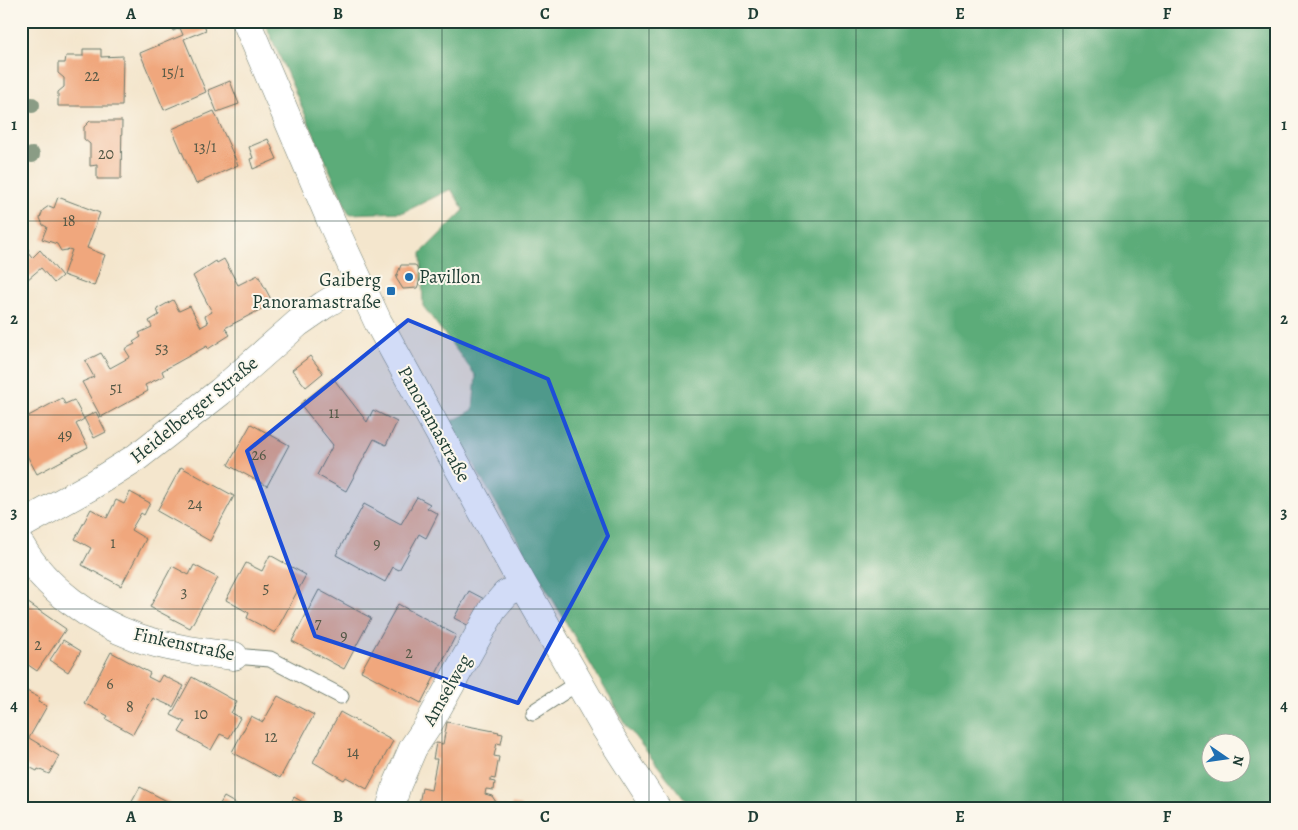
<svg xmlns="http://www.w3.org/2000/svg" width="1298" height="830" font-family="Alegreya,serif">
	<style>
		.forest { fill: #5cac79; stroke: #3e7456; fill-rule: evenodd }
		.building { fill: #f0a77d }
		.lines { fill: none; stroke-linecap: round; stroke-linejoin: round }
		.lane-casing { stroke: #6a786a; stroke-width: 17 }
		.street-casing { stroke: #6a786a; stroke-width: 29 }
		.lane { stroke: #fff; stroke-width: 15 }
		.street { stroke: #fff; stroke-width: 28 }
		.tree { fill: #8a9c85 }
		.marked { fill: #1d4ed8; fill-opacity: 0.2; stroke: #1d4ed8; stroke-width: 4; stroke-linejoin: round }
		.grid { fill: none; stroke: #1f3d34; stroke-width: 1; stroke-opacity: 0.55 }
		.poi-dot { fill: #1f6fb2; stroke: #fbf7ec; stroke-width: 2 }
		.labels { text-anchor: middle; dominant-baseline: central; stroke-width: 4; stroke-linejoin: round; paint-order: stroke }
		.number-label { font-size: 16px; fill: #535846 }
		.poi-label { font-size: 19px; fill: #1f3d34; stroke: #fbf7ec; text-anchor: start }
		.street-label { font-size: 19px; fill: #1f3d34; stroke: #fbf7ec }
		.neatline { fill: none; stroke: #1f3d34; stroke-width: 2 }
		.grid-label { font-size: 16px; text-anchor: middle; font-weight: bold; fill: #1f3d34 }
	</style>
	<rect width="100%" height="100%" fill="#fbf7ec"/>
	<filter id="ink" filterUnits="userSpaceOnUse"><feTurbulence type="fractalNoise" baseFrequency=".02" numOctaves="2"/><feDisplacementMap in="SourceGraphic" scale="10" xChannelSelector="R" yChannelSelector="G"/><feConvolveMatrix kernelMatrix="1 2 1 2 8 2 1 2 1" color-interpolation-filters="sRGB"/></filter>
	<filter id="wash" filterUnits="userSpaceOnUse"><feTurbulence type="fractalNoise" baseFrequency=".0096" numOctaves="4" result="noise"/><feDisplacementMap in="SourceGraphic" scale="20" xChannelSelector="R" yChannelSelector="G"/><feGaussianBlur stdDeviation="1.12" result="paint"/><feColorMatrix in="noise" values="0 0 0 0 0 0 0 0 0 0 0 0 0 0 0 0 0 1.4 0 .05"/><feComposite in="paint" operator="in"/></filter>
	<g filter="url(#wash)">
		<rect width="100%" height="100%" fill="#f4e6cd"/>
		<path class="forest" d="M264,21H1277V809H692L628,728L449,423L473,410L476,376L423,306L421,253L464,210L451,189L404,212L349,214ZM1210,742H1240V772H1210Z"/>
		<g id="blocks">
			<path class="building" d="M117,21H138L121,28Z
				M169,21H203L206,30L184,39L206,92L164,110L140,53L183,35L180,28L173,31Z
				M83,49H101V57L123,56L122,106H58V92L64,87V78L58,73V63H65L66,56H83Z
				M230,81L239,104L217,112L208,90Z
				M214,111L238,165L196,184L172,129Z
				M90,121H122L121,179H97V165L90,166V144L84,139V127Z
				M268,139L277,159L253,169L250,159L253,158L249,147Z
				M58,197L100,213L87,248L105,255L94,286L63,275L72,250L68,249L67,250L61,251L57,244L42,239L47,227L43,225L40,218L43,210L49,206L54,208Z
				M21,242L29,250L27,252L32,258L40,250L62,276L54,283L41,268L21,285Z
				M224,259L238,285L258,275L273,303L225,328L230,335L208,349L207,346L162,371L164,376L145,385L148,391L101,417L82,382L94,377L85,361L101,353L110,368L130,357L125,349L135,344L133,342L141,337L139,333L152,327L149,321L159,315L157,309L173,300L179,311L190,306L201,327L208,323L205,316L212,312L193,276L216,261L217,263Z
				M401,265H415L422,276L417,288L403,289L396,278Z
				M310,356L323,373L306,387L292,370Z
				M333,378L367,422L373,410L397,422L386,445L374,439L346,491L317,475L333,445L300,404Z
				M62,398L65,404L74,400L84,419L76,424L88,447L37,474L24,450L21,452V420Z
				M96,412L106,432L94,438L84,418Z
				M251,424L289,445L267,486L228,465Z
				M181,467L234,496L210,541L157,511Z
				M130,492L150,503L144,515L141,513L131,530L146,539L121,586L82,565L91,548L75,539L91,509L107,518L116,500L124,504Z
				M417,497L430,504L427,508L438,514L426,538L419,534L399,570L393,567L385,582L336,555L364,504L401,524Z
				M270,555L306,575L275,633L247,618L249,613L226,600L246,563L262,571Z
				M194,565L218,578L190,628L150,607L172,566L189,575Z
				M319,590L371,618L344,669L292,641Z
				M469,591L488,601L473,628L454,618Z
				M21,598L66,629L37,671L21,660Z
				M398,604L456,635L421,703L361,671Z
				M63,640L81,651L68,672L50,660Z
				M111,652L150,673L148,677L158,682L162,675L184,686L173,707L153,698L133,734L106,719L108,716L84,703Z
				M192,677L237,702L231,713L240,718L229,738L220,734L211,750L179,732L185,722L171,715Z
				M21,688L40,698L38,702L47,706L29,738L59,756L49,774L38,769L37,771L21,763Z
				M278,696L314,715L280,778L232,752L251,716L263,722Z
				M340,712L393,741L367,789L346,777L344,780L313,762Z
				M447,722L499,732L498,733L503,734L501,744L497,743L494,756L499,757L495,779L490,778V781L495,782L494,790L486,789L485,794L492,796L496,802V804L511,807L512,804L521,806V809H418L422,788L431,790L437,759H433L436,743L443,744Z
				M140,787L182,809H128Z
				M224,797L245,809H217Z
				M294,797L315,809H288Z"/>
		</g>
	</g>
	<g filter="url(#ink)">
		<use href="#blocks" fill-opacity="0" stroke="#6a786a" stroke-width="1"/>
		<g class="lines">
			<g class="lane-casing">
				<path id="lane" d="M234,656L270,659L341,696
					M533,712L579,682"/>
			</g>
			<g class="street-casing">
				<path id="street" d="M246,21L332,223L378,322L523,585L605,728L657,809
					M21,525L91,486L137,457L220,392L298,323L324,305L360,283
					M21,546C45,588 92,621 136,637C167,648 201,652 234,656
					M390,809L397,785L413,748L427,727L493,609L506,594L523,585"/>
			</g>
			<use href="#lane" class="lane"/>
			<use href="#street" class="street"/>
		</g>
		<g class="tree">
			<circle cx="32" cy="105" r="8"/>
			<circle cx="32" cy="155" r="8"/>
		</g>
	</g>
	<path class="marked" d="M408,320L548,379L608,536L518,703L315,636L247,451Z"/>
	<path class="grid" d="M235,21V809M442,21V809M649,21V809M856,21V809M1063,21V809M21,221H1277M21,415H1277M21,609H1277"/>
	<g class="poi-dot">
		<circle cx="409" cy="277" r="5"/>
		<rect x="386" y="286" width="10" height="10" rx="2.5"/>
	</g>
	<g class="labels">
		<g class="number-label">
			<text x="173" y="72">15/1</text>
			<text x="92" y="76">22</text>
			<text x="205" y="147">13/1</text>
			<text x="106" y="154">20</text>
			<text x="69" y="221">18</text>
			<text x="162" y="348">53</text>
			<text x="116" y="388">51</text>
			<text x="334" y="413">11</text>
			<text x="65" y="435">49</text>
			<text x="259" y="455">26</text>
			<text x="195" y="504">24</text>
			<text x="113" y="543">1</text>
			<text x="377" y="544">9</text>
			<text x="266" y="588">5</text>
			<text x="184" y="592">3</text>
			<text x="318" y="623">7</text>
			<text x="344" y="636">9</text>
			<text x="38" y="645">2</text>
			<text x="409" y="653">2</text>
			<text x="110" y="684">6</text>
			<text x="130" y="707">8</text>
			<text x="201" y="714">10</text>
			<text x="271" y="737">12</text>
			<text x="353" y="752">14</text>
		</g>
		<g class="poi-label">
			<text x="419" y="277">Pavillon</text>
			<text x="381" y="280" text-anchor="end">Gaiberg<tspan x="381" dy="22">Panoramastraße</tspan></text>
		</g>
		<g class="street-label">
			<text transform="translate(194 410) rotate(-39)">Heidelberger Straße</text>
			<text transform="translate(434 424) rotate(61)">Panoramastraße</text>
			<text transform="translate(184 644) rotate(12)">Finkenstraße</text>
			<text transform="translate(447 690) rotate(-60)">Amselweg</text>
		</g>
	</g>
	<rect width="1298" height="830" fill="none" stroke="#fbf7ec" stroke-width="55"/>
	<g transform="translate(1226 758) rotate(103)"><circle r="24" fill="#fbf7ec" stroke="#a3ada2"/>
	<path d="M0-4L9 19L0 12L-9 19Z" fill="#1f6fb2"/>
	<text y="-8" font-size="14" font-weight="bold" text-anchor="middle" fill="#1f3d34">N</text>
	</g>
	<rect x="28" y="28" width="1242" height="774" class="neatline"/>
	<g class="grid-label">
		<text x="131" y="19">A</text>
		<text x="338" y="19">B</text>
		<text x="545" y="19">C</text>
		<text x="753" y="19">D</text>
		<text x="960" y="19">E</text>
		<text x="1167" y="19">F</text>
		<text x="14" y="130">1</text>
		<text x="1284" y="130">1</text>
		<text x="14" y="324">2</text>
		<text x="1284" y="324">2</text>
		<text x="14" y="518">3</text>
		<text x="1284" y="518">3</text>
		<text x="14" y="711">4</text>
		<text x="1284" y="711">4</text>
		<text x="131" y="822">A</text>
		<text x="338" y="822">B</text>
		<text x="545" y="822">C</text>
		<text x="753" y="822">D</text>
		<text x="960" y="822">E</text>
		<text x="1167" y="822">F</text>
	</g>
</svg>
